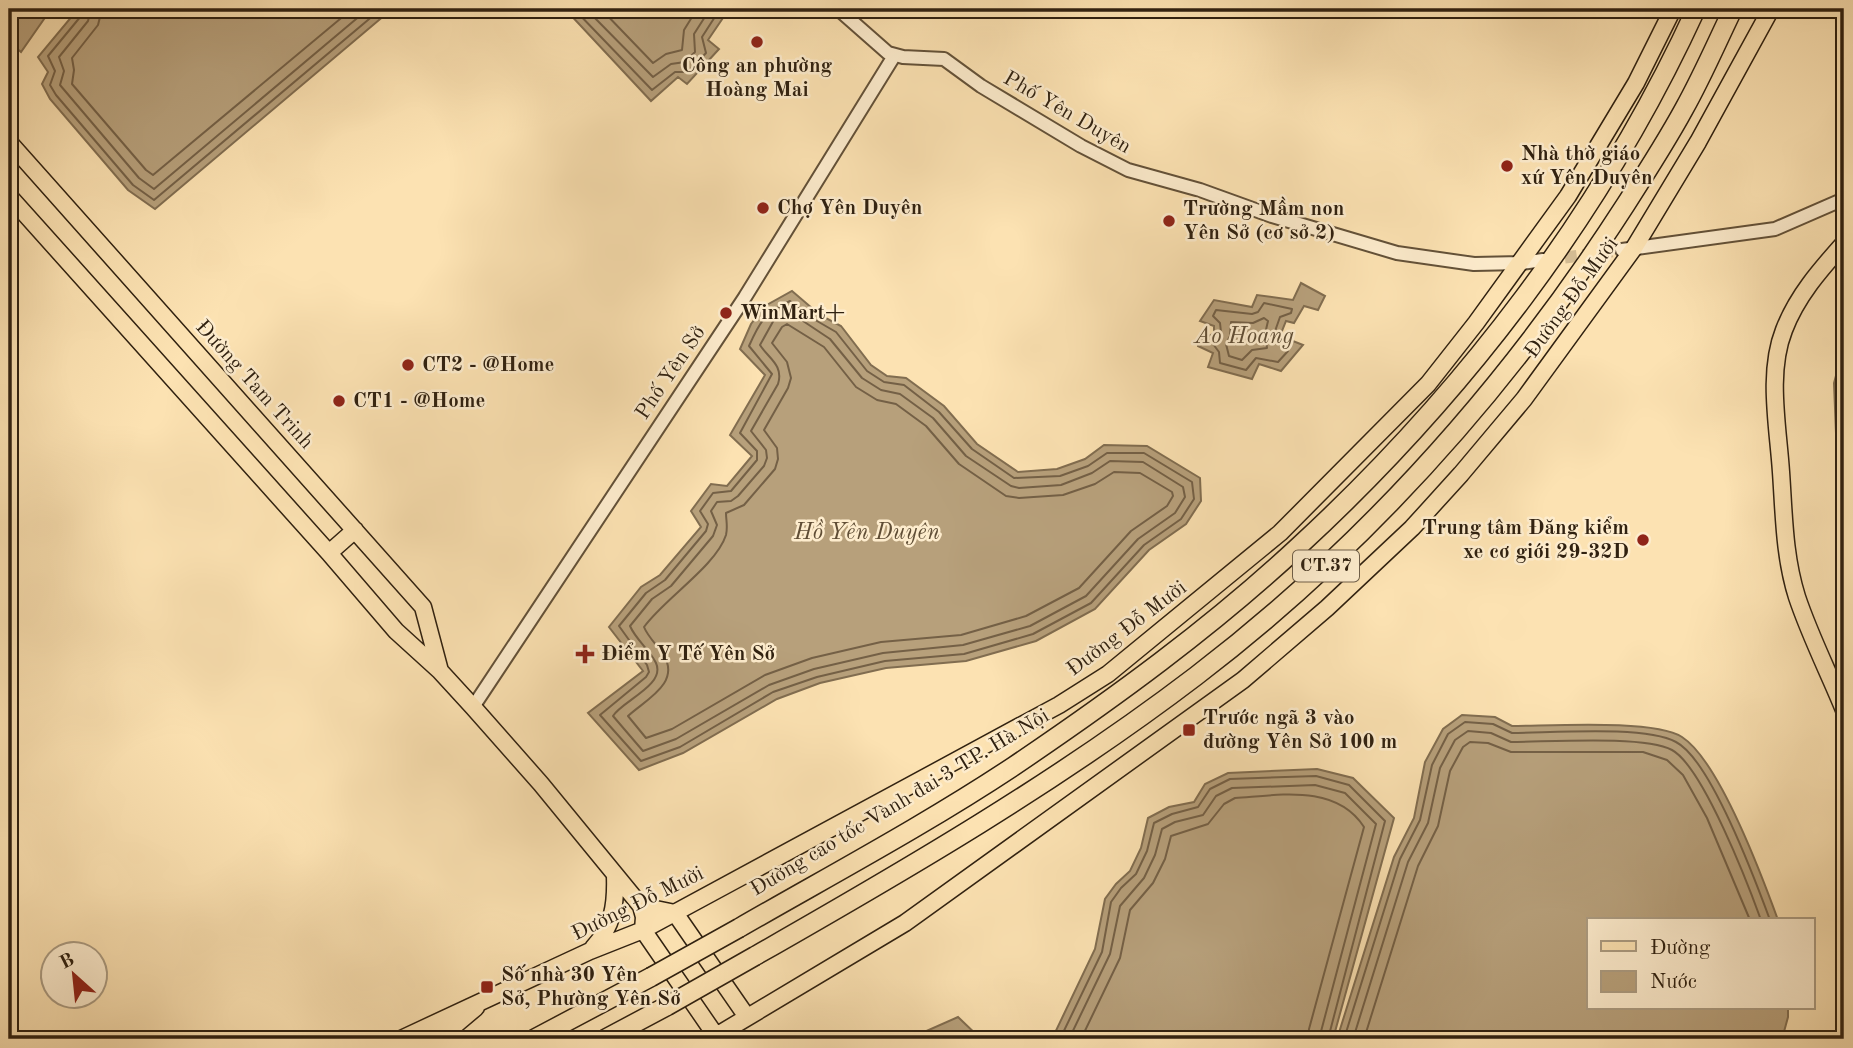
<svg xmlns="http://www.w3.org/2000/svg" width="1853" height="1048" font-family="'Old Standard TT',serif">
	<style>
		.water { fill: #b7a07b; stroke: #816d50; stroke-width: 2 }
		.lines { fill: none; stroke-linecap: round; stroke-linejoin: round }
		.shore { stroke: #746046; stroke-width: 2 }
		.minor-tunnel { stroke: #d3bb92; stroke-width: 12; stroke-dasharray: 12 6; stroke-linecap: butt }
		.minor-casing { stroke: #635138; stroke-width: 16 }
		.major-casing { stroke: #302110; stroke-width: 19 }
		.highway-casing { stroke: #302110; stroke-width: 21 }
		.minor { stroke: #fdeccd; stroke-width: 12 }
		.major { stroke: #fce2b2; stroke-width: 16 }
		.highway { stroke: #fce2b2; stroke-width: 18 }
		.highway-bridge-casing { stroke: #302110; stroke-width: 21; stroke-linecap: butt }
		.highway-bridge { stroke: #fce2b2; stroke-width: 18 }
		.poi-dot { fill: #8f2418; stroke: #fdeccd; stroke-width: 2.5 }
		.labels { text-anchor: middle; dominant-baseline: central; stroke-width: 5; stroke-linejoin: round; paint-order: stroke }
		.shield { fill: #fdeccd; stroke: #6e5e49; stroke-width: 2 }
		.shield-label { font-size: 19px; font-weight: bold; fill: #302110 }
		.poi-label { font-size: 21px; font-weight: bold; fill: #302110; stroke: #fdeccd; text-anchor: start }
		.street-label { font-size: 21px; fill: #302110; stroke: #fdeccd }
		.water-label { font-size: 23px; font-style: italic; fill: #5f4d35; stroke: #fdeccd }
	</style>
	<rect width="100%" height="100%" fill="#fce2b2"/>
	<filter id="stains"><feTurbulence type="fractalNoise" baseFrequency=".00286" numOctaves="4"/><feColorMatrix values="0 0 0 0 .2 0 0 0 0 .09 0 0 0 0 .02 0 0 0 .5 -.17"/></filter>
	<radialGradient id="worn" r=".72"><stop offset=".6" stop-color="#630" stop-opacity="0"/><stop offset="1" stop-color="#630" stop-opacity=".3"/></radialGradient>
	<path class="water" d="M9,9H51L21,52L9,42Z
		M78,9H392L155,209L128,190L50,99L42,84L48,72L38,57Z
		M565,9H729L708,40L719,49L687,84L678,77L651,101Z
		M1301,283L1325,296L1318,310L1304,306L1294,323L1286,321L1280,336L1303,345L1281,371L1259,364L1252,379L1208,367L1213,353L1198,346V342L1214,333V326L1200,321L1214,300L1252,307L1257,295L1293,300Z
		M792,291L820,315L841,326L871,365L887,376L906,378L944,406L977,444L1018,472L1057,469L1085,459L1104,445L1147,446L1200,478L1201,501L1186,524L1149,550L1095,609L1036,641L966,661L886,668L820,683L777,699L683,753L639,770L588,713L643,671L609,627L641,587L660,575L701,527L691,511L711,484L727,486L752,456L730,435L765,375L740,349L751,324L765,306Z
		M1844,346V510L1836,433L1834,383Z
		M1462,715L1495,717L1512,726C1549,726 1654,719 1682,737C1719,761 1762,876 1778,920H1589V1008H1788V1017L1782,1039H1337L1394,857L1414,818L1425,762L1443,729Z
		M1317,769L1353,778L1394,818L1333,1039H1052L1095,949L1105,899L1116,884L1130,871L1141,848L1148,818L1169,807L1194,802L1205,784L1228,773Z
		M958,1017L981,1039H877L878,1035L922,1033Z"/>
	<g class="lines">
		<path class="shore" d="M83,9L81,16L48,56L55,71L50,85L56,95L133,185L154,200L381,9
			M91,9L88,21L59,57L64,71L60,85L139,178L154,189L368,9
			M102,9L98,25L72,58L74,70L72,84L146,170L153,175L352,9
			M574,9L652,90L675,72H688L706,53L702,37L720,9
			M586,9L653,77L671,64L685,62L695,52L694,34L710,9
			M601,9L653,63L666,54L682,50L684,30L697,9
			M790,301L817,321L836,332L867,371L884,382L904,385L939,412L972,449L1014,478L1060,476L1088,466L1107,453H1144L1192,482L1194,499L1181,519L1144,545L1091,603L1033,634L964,654L885,661L817,677L773,692L680,747L641,761L600,715L646,677L649,672L647,665L619,626L646,593L665,580L706,531L708,524L700,511L713,493L731,491L757,460V451L740,433L772,374L749,346C760,321 765,313 790,301Z
			M1264,303L1292,309L1291,313L1280,317L1274,334L1276,341L1288,347V351L1278,362L1256,358L1246,370L1220,363L1219,352L1213,344L1221,332L1220,323L1213,316L1216,310L1252,314L1258,312Z
			M788,311L830,339L862,378L881,390L900,394L933,418L966,456L1011,486L1019,488L1061,485L1092,473L1110,461L1143,462L1183,487L1185,497L1175,513L1138,539L1086,596L1030,626L963,645L883,653L814,669L769,685L676,739L643,751L613,716C622,701 666,685 656,663C650,650 636,640 630,626L652,599L671,586L713,536L717,525L711,511L717,502L731,501L738,496L764,466L767,458L766,450L751,431L778,384C784,365 768,358 760,345L775,318Z
			M1264,318L1268,321L1265,334L1267,348L1252,350L1242,360L1229,356L1226,344L1230,336L1231,322L1253,323Z
			M787,324L824,347L856,387L877,400L896,404L926,426L959,464L1006,496L1019,498L1063,495L1095,484L1114,472L1140,473L1172,492L1173,496L1167,506L1131,531L1079,588L1026,616L961,635L881,642L812,658L765,675L672,729L646,738L628,716C645,700 682,683 663,654C657,645 648,637 644,627C664,599 716,566 726,535C728,527 726,520 726,513L744,505L775,469L778,459L777,448L764,430L788,388L791,378L787,362L772,343L782,327Z
			M1844,371L1841,384L1844,452
			M1060,1039L1102,952L1111,902L1121,888L1136,874L1147,851L1154,823L1172,814L1198,807L1210,789L1230,779L1316,776L1349,785L1385,821L1328,1039
			M1069,1039L1110,954L1120,906L1144,878L1155,855L1162,829L1175,822L1203,815L1216,796L1232,788L1315,785L1345,793L1376,824L1319,1039
			M1081,1039L1120,958L1130,910L1153,883L1165,859L1171,836L1208,824L1224,804L1235,798C1280,795 1336,784 1364,827L1309,1029L1308,1039
			M1344,1039L1400,859L1420,820L1432,765L1448,734L1465,722L1493,724L1512,733C1550,733 1645,725 1676,742C1711,760 1756,882 1770,920
			M1353,1039L1408,862L1428,823L1440,768L1455,740L1468,731L1491,733L1511,742C1548,742 1644,735 1672,750C1703,767 1748,884 1761,920
			M1364,1039L1418,866L1438,826L1450,771L1463,747L1470,742L1488,743L1511,752H1643L1667,760L1683,775L1707,818L1750,920"/>
		<path class="minor-tunnel" d="M1547,260L1622,250"/>
		<g class="minor-casing">
			<path id="minor" d="M838,9L888,53L903,57L944,59L981,86L1081,146L1128,170L1200,190L1272,216L1397,253L1474,264L1521,263L1543,260
				M1622,250L1775,229L1844,199
				M473,707L745,297L894,56"/>
		</g>
		<g class="major-casing">
			<path id="major" d="M9,142L423,607L440,671
				M9,196L329,553L396,631L440,671L473,707L541,784L641,906L644,917L643,930L716,1036
				M1844,243C1820,270 1797,296 1784,330C1767,373 1778,426 1781,472C1784,514 1784,556 1797,597C1810,636 1829,673 1844,710
				M329,553L355,530
				M641,906L675,913L747,1017
				M593,948C613,926 616,905 615,876
				M401,1039L590,951L643,930L1059,705L1108,674L1280,533L1428,384L1476,323L1568,196L1636,83L1673,9
				M711,1039L905,923L1243,680L1327,608L1412,528L1461,474L1524,399L1634,248L1698,142L1771,9"/>
		</g>
		<g class="highway-casing">
			<path id="highway" d="M739,928C831,875 925,825 1014,766C1113,699 1211,628 1299,546C1463,395 1603,212 1696,9
				M755,956C906,870 1057,782 1196,676C1366,546 1510,384 1626,204C1646,173 1666,142 1684,109C1702,77 1717,42 1733,9
				M437,1039L475,1007
				M534,1039L651,977
				M605,1039L667,1006"/>
		</g>
		<use href="#minor" class="minor"/>
		<use href="#major" class="major"/>
		<use href="#highway" class="highway"/>
		<g class="highway-bridge-casing">
			<path id="highway-bridge" d="M651,977L739,928
				M667,1006L755,956"/>
		</g>
		<use href="#highway-bridge" class="highway-bridge"/>
	</g>
	<g class="poi-dot">
		<circle cx="757" cy="42" r="7"/>
		<circle cx="1507" cy="166" r="7"/>
		<circle cx="763" cy="208" r="7"/>
		<circle cx="1169" cy="221" r="7"/>
		<circle cx="726" cy="313" r="7"/>
		<circle cx="408" cy="365" r="7"/>
		<circle cx="339" cy="401" r="7"/>
		<circle cx="1643" cy="540" r="7"/>
		<path d="M581.5 643.5h7v7h7v7h-7v7h-7v-7h-7v-7h7z"/>
		<rect x="1182" y="723" width="14" height="14" rx="3.5"/>
		<rect x="480" y="980" width="14" height="14" rx="3.5"/>
	</g>
	<g class="labels">
		<rect class="shield" x="1293" y="550.5" width="66" height="31" rx="5"/>
		<g class="shield-label">
			<text x="1326" y="566">CT.37</text>
		</g>
		<g class="poi-label">
			<text x="757" y="66" text-anchor="middle">Công an phường<tspan x="757" dy="24">Hoàng Mai</tspan></text>
			<text x="1521" y="154">Nhà thờ giáo<tspan x="1521" dy="24">xứ Yên Duyên</tspan></text>
			<text x="777" y="208">Chợ Yên Duyên</text>
			<text x="1183" y="209">Trường Mầm non<tspan x="1183" dy="24">Yên Sở (cơ sở 2)</tspan></text>
			<text x="740" y="313">WinMart+</text>
			<text x="422" y="365">CT2 - @Home</text>
			<text x="353" y="401">CT1 - @Home</text>
			<text x="1629" y="528" text-anchor="end">Trung tâm Đăng kiểm<tspan x="1629" dy="24">xe cơ giới 29-32D</tspan></text>
			<text x="601" y="654">Điểm Y Tế Yên Sở</text>
			<text x="1203" y="718">Trước ngã 3 vào<tspan x="1203" dy="24">đường Yên Sở 100 m</tspan></text>
			<text x="501" y="975">Số nhà 30 Yên<tspan x="501" dy="24">Sở, Phường Yên Sở</tspan></text>
		</g>
		<g class="street-label">
			<text transform="translate(1067 113) rotate(30)">Phố Yên Duyên</text>
			<text transform="translate(1572 298) rotate(-54)">Đường Đỗ Mười</text>
			<text transform="translate(671 373) rotate(-56)">Phố Yên Sở</text>
			<text transform="translate(254 385) rotate(48)">Đường Tam Trinh</text>
			<text transform="translate(1127 629) rotate(-37)">Đường Đỗ Mười</text>
			<text transform="translate(900 803) rotate(-31)">Đường cao tốc Vành đai 3 TP. Hà Nội</text>
			<text transform="translate(638 904) rotate(-26)">Đường Đỗ Mười</text>
		</g>
		<g class="water-label">
			<text x="1244" y="336">Ao Hoang</text>
			<text x="867" y="532">Hồ Yên Duyên</text>
		</g>
	</g>
	<rect width="1853" height="1048" fill="none" stroke="#fce2b2" stroke-width="35"/>
	<rect x="10" y="10" width="1832" height="1027" fill="none" stroke="#302110" stroke-width="3.5"/>
	<rect x="18" y="18" width="1818" height="1013" fill="none" stroke="#302110" stroke-width="2"/>
	<rect x="1587" y="918" width="228" height="91" fill="#fdeccd" stroke="#ab9b81" stroke-width="2"/>
	<rect x="1601" y="941" width="35" height="10" fill="#fce2b2" stroke="#ab9b81" stroke-width="2"/>
	<text x="1650" y="954" font-size="21" fill="#302110">Đường</text>
	<rect x="1601" y="971" width="35" height="21" fill="#b7a07b" stroke="#ab9b81" stroke-width="2"/>
	<text x="1650" y="988" font-size="21" fill="#302110">Nước</text>
	<g transform="translate(74 975) rotate(333)"><circle r="33" fill="#fdeccd" stroke="#ab9b81" stroke-width="2"/>
	<path d="M0-5L12 26L0 18L-12 26Z" fill="#8f2418"/>
	<text y="-10" font-size="19" font-weight="bold" text-anchor="middle" fill="#302110">B</text>
	</g>
	<rect width="100%" height="100%" filter="url(#stains)"/>
	<rect width="100%" height="100%" fill="url(#worn)"/>
</svg>
